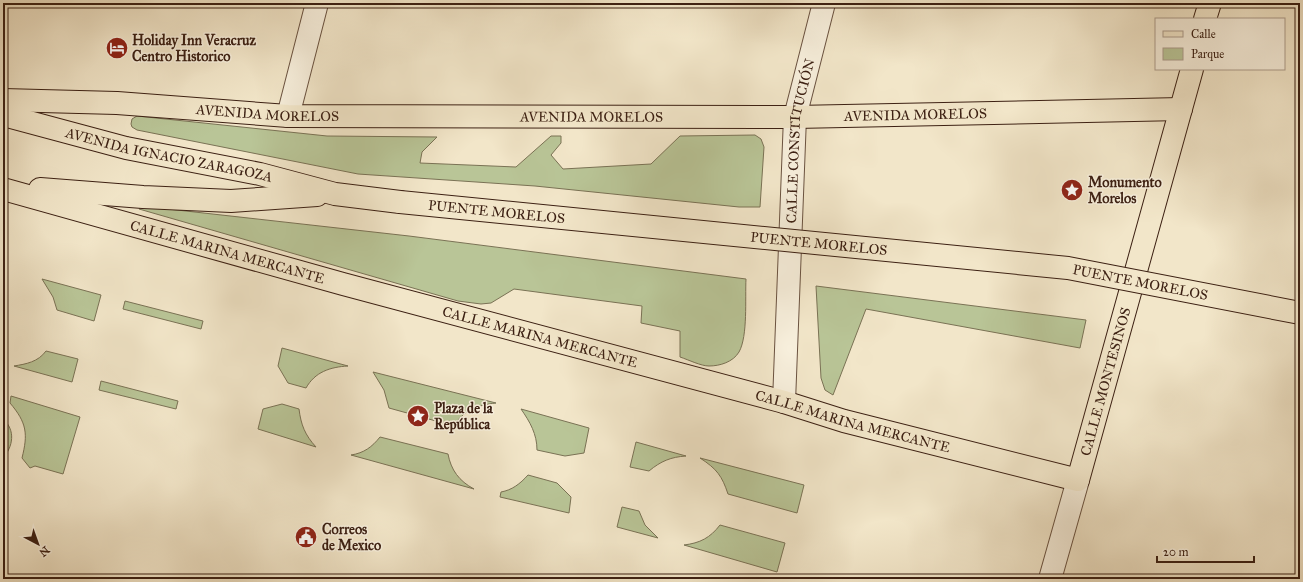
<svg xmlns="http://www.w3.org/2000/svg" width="1303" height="582" font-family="'IM FELL Great Primer',serif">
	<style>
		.green { fill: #b9c597; stroke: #7a7255 }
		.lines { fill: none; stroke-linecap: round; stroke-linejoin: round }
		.minor-casing { stroke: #6a5240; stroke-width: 24 }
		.major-casing { stroke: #3c2013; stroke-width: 24 }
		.minor { stroke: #f7efdc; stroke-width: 22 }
		.major { stroke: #f2e6c9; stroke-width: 22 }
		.major-bridge-casing { stroke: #3c2013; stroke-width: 24; stroke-linecap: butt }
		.major-bridge { stroke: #f2e6c9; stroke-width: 22 }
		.labels { text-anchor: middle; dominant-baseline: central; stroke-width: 3; stroke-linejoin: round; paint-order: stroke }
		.poi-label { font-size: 14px; font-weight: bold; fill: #3c2013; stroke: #f7efdc; text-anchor: start }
		.street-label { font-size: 14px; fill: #3c2013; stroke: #f7efdc }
	</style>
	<rect width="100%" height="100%" fill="#f2e6c9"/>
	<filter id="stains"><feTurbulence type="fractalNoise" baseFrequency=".005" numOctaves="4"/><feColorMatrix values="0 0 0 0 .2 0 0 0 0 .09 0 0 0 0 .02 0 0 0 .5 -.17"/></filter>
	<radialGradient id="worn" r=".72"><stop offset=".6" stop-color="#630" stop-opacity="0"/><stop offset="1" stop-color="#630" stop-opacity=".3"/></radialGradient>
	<path class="green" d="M137,116L327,136L437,137L422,152L420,163L516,167L551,136H561V143L551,155L563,169L651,164L680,136L755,135L761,139L764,147L760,207H739L535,186L358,174L137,130L132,127L131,124L132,119Z
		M141,206L409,236L746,279C745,298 748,336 739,352C733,362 720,366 709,366C701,366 689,360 680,357V331L641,323L642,306L514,289L491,303L481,304L458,301L139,209Z
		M42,279L101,295L94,321L57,310L53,297Z
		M816,286L1086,320L1080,348L866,309L833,395L825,390L821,378Z
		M125,301L203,321L201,329L123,309Z
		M282,348L348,366C330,367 315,372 306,388L288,383L278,366Z
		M46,351L78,359L72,382L14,366C26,364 38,362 46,351Z
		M373,372L496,403C478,405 463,410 454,426L389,408L384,390Z
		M101,381L178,401L176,409L99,390Z
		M11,396L80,417L63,474L35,466L30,468L22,458C28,434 27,423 10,403Z
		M282,404L299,409C301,425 305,435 316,447L258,429L263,409Z
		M521,409L589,428L584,453L565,456L537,450C537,434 530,422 521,409Z
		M3,419C16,430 13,447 3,458Z
		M380,437L448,454C451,470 459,481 474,489L351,455C364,453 372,447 380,437Z
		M636,442L686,456C671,457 661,461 649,471L630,467Z
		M700,458L804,485L797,513L728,494C722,476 717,469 700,458Z
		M528,475L557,483L571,497L569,513L500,497L501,492C512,490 520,484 528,475Z
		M622,507L639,511L645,525L658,538L617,527Z
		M720,525L785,543L777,572L684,545C700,543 710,538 720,525Z"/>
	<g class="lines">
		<g class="minor-casing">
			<g id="minor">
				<path d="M288,116L317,3"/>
				<path id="s1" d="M784,402L795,117L824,3"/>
				<path d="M1050,579L1078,480"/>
			</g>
		</g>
		<g class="major-casing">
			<g id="major">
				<path d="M1205,19L1210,3"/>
				<path id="s2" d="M3,100L117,103L288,116L795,117L1181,109"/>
				<path id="s3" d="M3,115L126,148L260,174L335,194L400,202"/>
				<path id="s4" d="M3,189L343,284L784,402L844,421L1078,480L1192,69"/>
				<path d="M40,189L143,197L231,201L317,195"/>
			</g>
		</g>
		<use href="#minor" class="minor"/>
		<use href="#major" class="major"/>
		<g class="major-bridge-casing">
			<g id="major-bridge">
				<path id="s5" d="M400,202L1068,268L1300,313"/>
			</g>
		</g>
		<use href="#major-bridge" class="major-bridge"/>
	</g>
	<defs>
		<g id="hotel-disc" transform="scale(1.15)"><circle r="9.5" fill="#8f2418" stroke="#f7efdc"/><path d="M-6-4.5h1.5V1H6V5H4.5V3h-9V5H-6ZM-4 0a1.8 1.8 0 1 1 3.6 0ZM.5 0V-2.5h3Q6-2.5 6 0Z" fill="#fff"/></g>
		<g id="sight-disc" transform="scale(1.15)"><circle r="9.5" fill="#8f2418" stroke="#f7efdc"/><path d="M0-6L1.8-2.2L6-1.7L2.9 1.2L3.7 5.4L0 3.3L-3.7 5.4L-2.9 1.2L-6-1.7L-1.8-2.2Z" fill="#fff"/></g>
		<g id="civic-disc" transform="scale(1.15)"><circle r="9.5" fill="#8f2418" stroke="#f7efdc"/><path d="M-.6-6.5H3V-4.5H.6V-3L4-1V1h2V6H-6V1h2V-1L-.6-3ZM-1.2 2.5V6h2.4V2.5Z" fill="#fff"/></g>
	</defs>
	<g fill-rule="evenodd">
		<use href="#hotel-disc" x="117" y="48"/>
		<use href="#sight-disc" x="1072" y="190"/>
		<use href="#sight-disc" x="418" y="416"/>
		<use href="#civic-disc" x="306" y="537"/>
	</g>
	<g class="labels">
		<g class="poi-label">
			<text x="132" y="40">Holiday Inn Veracruz<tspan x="132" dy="16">Centro Historico</tspan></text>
			<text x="1088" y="182">Monumento<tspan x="1088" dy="16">Morelos</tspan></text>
			<text x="434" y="408">Plaza de la<tspan x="434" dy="16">República</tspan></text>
			<text x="322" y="529">Correos<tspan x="322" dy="16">de Mexico</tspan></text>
		</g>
		<g class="street-label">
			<text stroke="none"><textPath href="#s2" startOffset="265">AVENIDA MORELOS</textPath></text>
			<text stroke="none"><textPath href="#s2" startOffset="913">AVENIDA MORELOS</textPath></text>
			<text stroke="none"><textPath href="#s2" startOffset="589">AVENIDA MORELOS</textPath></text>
			<text stroke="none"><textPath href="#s1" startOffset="262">CALLE CONSTITUCIÓN</textPath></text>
			<text stroke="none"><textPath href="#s3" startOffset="171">AVENIDA IGNACIO ZARAGOZA</textPath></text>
			<text stroke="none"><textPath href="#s5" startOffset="97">PUENTE MORELOS</textPath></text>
			<text stroke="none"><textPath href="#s5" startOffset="421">PUENTE MORELOS</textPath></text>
			<text stroke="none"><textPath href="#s4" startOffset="233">CALLE MARINA MERCANTE</textPath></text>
			<text stroke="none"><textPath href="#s5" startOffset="745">PUENTE MORELOS</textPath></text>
			<text stroke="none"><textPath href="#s4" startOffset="557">CALLE MARINA MERCANTE</textPath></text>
			<text stroke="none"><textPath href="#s4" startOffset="1216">CALLE MONTESINOS</textPath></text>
			<text stroke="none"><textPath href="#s4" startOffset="881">CALLE MARINA MERCANTE</textPath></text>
		</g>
	</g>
	<rect width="1303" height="582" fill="none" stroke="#f2e6c9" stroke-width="16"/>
	<rect x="4" y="4" width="1295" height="574" fill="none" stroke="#3c2013" stroke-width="2"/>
	<rect x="8" y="8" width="1287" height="566" fill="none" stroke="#3c2013"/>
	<rect x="1155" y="18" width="130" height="52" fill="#f7efdc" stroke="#ac9c8c"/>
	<rect x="1163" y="31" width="20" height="6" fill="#f2e6c9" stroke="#ac9c8c"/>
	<text x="1191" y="38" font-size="12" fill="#3c2013">Calle</text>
	<rect x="1163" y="48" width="20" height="12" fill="#b9c597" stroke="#ac9c8c"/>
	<text x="1191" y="58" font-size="12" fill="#3c2013">Parque</text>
	<g transform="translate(38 544) rotate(139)" stroke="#f7efdc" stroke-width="3" paint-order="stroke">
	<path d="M0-3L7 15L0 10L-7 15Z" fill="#3c2013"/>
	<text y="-6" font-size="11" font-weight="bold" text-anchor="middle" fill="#3c2013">N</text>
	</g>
	<path d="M1157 556v6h97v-6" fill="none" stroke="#3c2013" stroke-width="2"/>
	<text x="1163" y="556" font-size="12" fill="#3c2013" stroke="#f7efdc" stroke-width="3" paint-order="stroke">20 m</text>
	<rect width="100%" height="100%" filter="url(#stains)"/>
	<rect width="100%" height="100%" fill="url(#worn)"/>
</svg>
